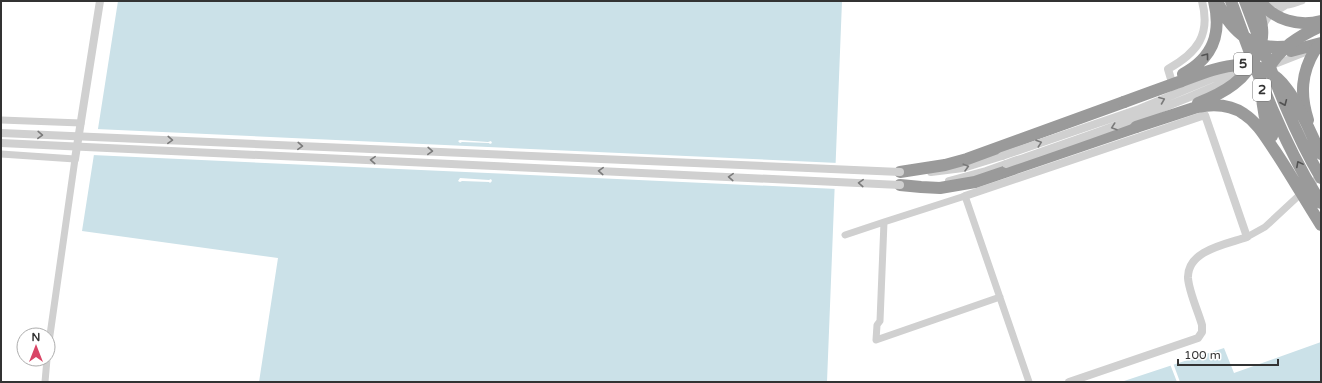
<svg xmlns="http://www.w3.org/2000/svg" width="1322" height="383" font-family="'Varela Round',sans-serif">
	<style>
		.water { fill: #cbe1e8 }
		.pier { fill: #fff }
		.lines { fill: none; stroke-linecap: round; stroke-linejoin: round }
		.minor { stroke: #d0d0d0; stroke-width: 7 }
		.tertiary { stroke: #d0d0d0; stroke-width: 8 }
		.motorway { stroke: #9a9a9a; stroke-width: 12 }
		.tertiary-bridge { stroke: #d0d0d0; stroke-width: 8 }
		.motorway-bridge { stroke: #9a9a9a; stroke-width: 12 }
		.oneway { stroke: #525252 }
		.oneway2 { stroke: #7a7a7a }
		.labels { text-anchor: middle; dominant-baseline: central; stroke-width: 4; stroke-linejoin: round; paint-order: stroke }
		.shield { fill: #fff; stroke: #707070; stroke-width: 1 }
		.shield-label { font-size: 13px; font-weight: bold; fill: #333 }
	</style>
	<rect width="100%" height="100%" fill="#fff"/>
	<path class="water" d="M118,1H842L827,382H259L278,258L82,231Z
		M1321,342V382H1121L1224,348L1234,373Z"/>
	<path class="pier" d="M96,129L838,163L837,189L92,155Z
		M460,140L488,142L491,141L492,143L490,144L489,143L462,142L460,143L458,141Z
		M460,178L489,180L491,179L492,181L490,183L489,182L462,181L460,182L458,181Z
		M1173,363L1180,382H1177L1170,364Z"/>
	<g class="lines">
		<path class="minor" d="M1269,1C1282,9 1289,5 1302,1
			M1262,27L1269,16L1285,6
			M1271,66L1304,53
			M1,120L81,123
			M1,154L75,159L48,349
			M845,235L884,222
			M1247,237L1265,227L1321,175
			M1000,297L876,340L877,325L880,321L884,222L965,196L1029,382
			M45,382L47,359"/>
		<path class="tertiary" d="M1174,89L1168,69C1197,53 1211,35 1202,1
			M75,159L100,1
			M931,172L963,168L1002,156
			M949,181L986,171L1006,164
			M965,196L1205,115L1247,237C1227,244 1187,250 1188,278C1189,292 1198,311 1202,325V332L1198,338L1069,382"/>
		<path class="motorway" d="M1291,51L1321,43
			M1308,120C1300,95 1301,73 1315,50
			M900,172L945,165L967,159L1124,102
			M900,185L921,187L940,188L975,182L1136,127"/>
		<path class="tertiary-bridge" d="M1,133L900,172
			M1,143L900,185
			M1002,156L1139,109L1235,69
			M1006,164C1084,137 1162,111 1238,76"/>
		<path class="motorway-bridge" d="M1231,1C1256,70 1281,141 1321,203
			M1245,1C1268,61 1288,122 1321,178
			M1260,1C1274,20 1299,27 1321,21
			M1218,3C1232,33 1255,52 1290,46
			M1315,50L1321,44
			M1267,71C1279,48 1299,36 1321,26
			M1183,74C1213,58 1222,34 1214,1
			M1262,90C1262,107 1264,121 1272,136
			M1124,102C1143,95 1162,88 1182,81C1219,67 1258,50 1287,89C1301,107 1310,133 1321,154
			M1198,103C1224,93 1247,80 1258,52C1261,45 1263,36 1262,28C1261,19 1258,10 1256,1
			M1136,127L1197,107C1213,104 1230,104 1244,114C1258,123 1266,138 1275,151C1291,175 1305,200 1321,225"/>
	</g>
	<defs><path id="oneway-chevron" d="M-2-3.5L2.5 0L-2 3.5" fill="none" stroke-width="1.6" stroke-linecap="round" stroke-linejoin="round"/></defs>
	<g class="oneway">
		<use href="#oneway-chevron" transform="translate(1206 56) rotate(-53)"/>
		<use href="#oneway-chevron" transform="translate(1284 103) rotate(67)"/>
		<use href="#oneway-chevron" transform="translate(1299 164) rotate(-118)"/>
	</g>
	<g class="oneway2">
		<use href="#oneway-chevron" transform="translate(1162 100) rotate(-22)"/>
		<use href="#oneway-chevron" transform="translate(1114 127) rotate(161)"/>
		<use href="#oneway-chevron" transform="translate(40 135) rotate(2)"/>
		<use href="#oneway-chevron" transform="translate(170 140) rotate(3)"/>
		<use href="#oneway-chevron" transform="translate(1039 143) rotate(-19)"/>
		<use href="#oneway-chevron" transform="translate(300 146) rotate(3)"/>
		<use href="#oneway-chevron" transform="translate(430 151) rotate(2)"/>
		<use href="#oneway-chevron" transform="translate(373 160) rotate(-177)"/>
		<use href="#oneway-chevron" transform="translate(966 167) rotate(-15)"/>
		<use href="#oneway-chevron" transform="translate(601 171) rotate(-177)"/>
		<use href="#oneway-chevron" transform="translate(731 177) rotate(-177)"/>
		<use href="#oneway-chevron" transform="translate(861 183) rotate(-177)"/>
	</g>
	<g class="labels">
		<g class="shield">
			<rect x="1234" y="53" width="18" height="22" rx="3"/>
			<rect x="1253" y="79" width="18" height="22" rx="3"/>
		</g>
		<g class="shield-label">
			<text x="1243" y="64">5</text>
			<text x="1262" y="90">2</text>
		</g>
	</g>
	<rect width="1322" height="383" fill="none" stroke="#333333" stroke-width="4"/>
	<g transform="translate(36 347)"><circle r="19" fill="#ffffff" stroke="#adadad"/>
	<path d="M0-3L7 15L0 10L-7 15Z" fill="#d94566"/>
	<text y="-6" font-size="11" font-weight="bold" text-anchor="middle" fill="#333333">N</text>
	</g>
	<path d="M1178 359v6h100v-6" fill="none" stroke="#333333" stroke-width="2"/>
	<text x="1184" y="359" font-size="12" fill="#333333" stroke="#ffffff" stroke-width="3" paint-order="stroke">100 m</text>
</svg>
